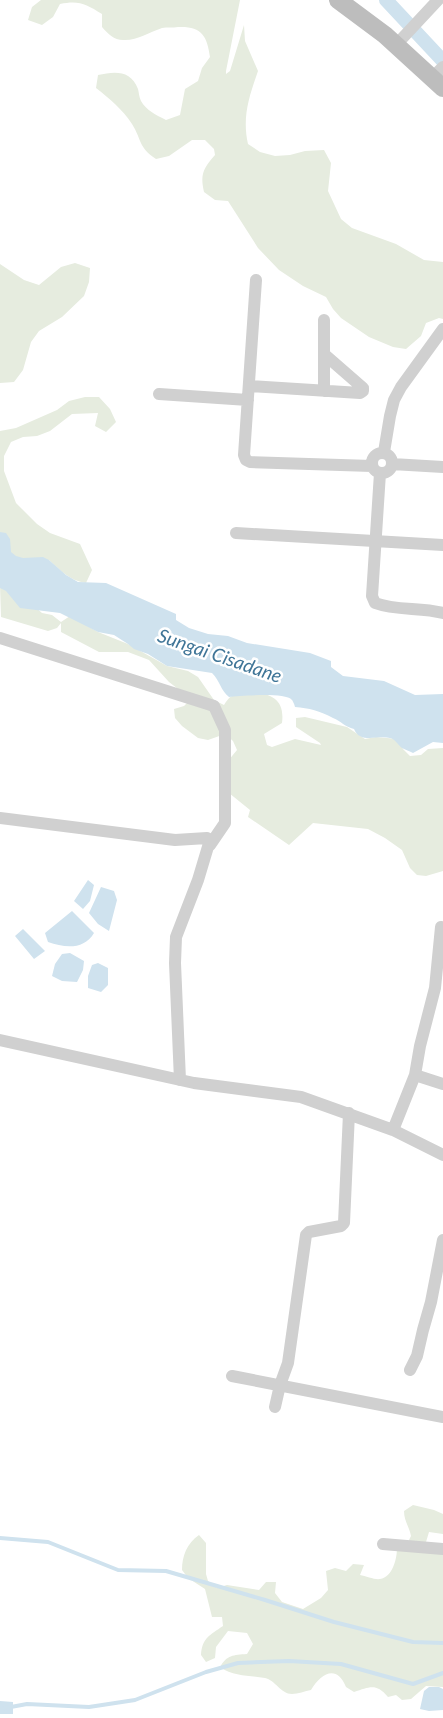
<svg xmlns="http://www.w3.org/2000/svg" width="443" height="1718" font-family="Lato,sans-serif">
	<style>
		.green { fill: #e6ecdf }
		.water { fill: #cfe2ee }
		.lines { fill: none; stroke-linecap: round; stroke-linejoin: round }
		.stream { stroke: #cfe2ee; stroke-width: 4 }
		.canal { stroke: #cfe2ee; stroke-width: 14 }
		.street { stroke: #d0d0d0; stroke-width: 12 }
		.secondary { stroke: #bdbdbd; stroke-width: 18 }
		.labels { text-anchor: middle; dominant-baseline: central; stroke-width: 5; stroke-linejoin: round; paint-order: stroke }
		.water-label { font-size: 19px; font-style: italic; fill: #3f7597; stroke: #fff }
	</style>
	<rect width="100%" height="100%" fill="#fff"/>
	<path class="green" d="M41,0H240L226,71V74L230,71L244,25L245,41L258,71C249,97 242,117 248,144L260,152L275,156L290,155L305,151L324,150L331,163L328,191L341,219L352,228L396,244L424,260L443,262V319L439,318L426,323L421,336L406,349L393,347L369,337L341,318L333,309L326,297L303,286L279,270L258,248L228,201L215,200L204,192C200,174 203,169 215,155L214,149L205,140H192L169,156L156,159C138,147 142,140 132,124C122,109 110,99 96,88L98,75C115,71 131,70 138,89C139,93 139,97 141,101C146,110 156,115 166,120L180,115L185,89L198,81L202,68L210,57C207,35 201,26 178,27C173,28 167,27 162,28C150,32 138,40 125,40C115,41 108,34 102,27V14C86,4 79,0 60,4L53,17L42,25L28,20L32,7Z
		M75,263L90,268L89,282L84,296L62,317L39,331L31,342L23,370L14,382L0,383V264L24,280L39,285L61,267Z
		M85,397H99L110,409L116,422L106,432L95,426L98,413L72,414L50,431L37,436L23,437L11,442L4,456V471L16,503L37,524L50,533L80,544L92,570L86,583C70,581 60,570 49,560H14L0,534V431L16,428L57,410L69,401Z
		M0,585L26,599L42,613L52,615L61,622L70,616L98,632L128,644L167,666L188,671L198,677L214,700L224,705C226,702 228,698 232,696C238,693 244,693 251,693C272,693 285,700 282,723L264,734L267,745L272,747L295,739L321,745L320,743L296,727V718L305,717L347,727L365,739L376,737L398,739L403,749L410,756L421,755L428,749L443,748V871L426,876L417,875L410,868L402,850L385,838L368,829L313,823L289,845L248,817L250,810L229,793L223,767L237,750L233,741L225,734L208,740L198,738L182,726L175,718L174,709L184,706L191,699L169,682L149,660L128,652H99L61,632V623L57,628L48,631L1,617Z
		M413,1505L434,1510L443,1514V1534L429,1532L426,1542L443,1548V1687L426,1686L411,1699L402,1700L396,1695L388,1697C376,1683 370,1687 354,1692L346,1687C337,1664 321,1673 311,1690C305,1691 298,1694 292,1694C281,1694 275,1680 265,1678C249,1675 234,1677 220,1667C227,1655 233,1655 247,1654L253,1644L247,1633L228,1631L216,1647L215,1658L206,1662L201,1655C202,1638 210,1635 223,1626L222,1617H212L205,1589L188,1578L182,1570C182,1556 187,1543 199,1535L206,1543V1574L208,1581L217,1588L227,1585L259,1590L266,1582H276L275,1593L282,1602L303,1609L321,1598L328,1590L326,1571L335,1568L346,1571L353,1564L364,1565L360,1575C366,1576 375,1580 380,1579C393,1577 397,1558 397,1548L407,1544L411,1536C409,1526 404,1521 404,1511Z"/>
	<path class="water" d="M0,532L6,533L10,539L11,552L16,556L23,558L43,557L49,560L66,575L78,582L106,583L176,614V620L189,628L208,634L228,636L247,643L310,653L331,661V667L343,676L384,681L415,695L443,694V743L433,742L413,753C410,751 405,750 402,748C398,745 395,739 390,738C377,735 360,744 354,729C345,727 341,721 333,718C320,711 309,708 295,707C295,706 293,701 292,700C285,692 241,696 229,697C221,691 220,681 212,673L167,666L148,654L134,649L128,644L114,635L98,632L60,613L20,608L6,591L0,588Z
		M88,880L94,885L90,901L83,909L74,901Z
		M101,887L114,891L117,900L109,931L98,924L89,913Z
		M72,911L94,933C84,950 65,948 48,942L45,933Z
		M23,929L45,951L34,959L15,936Z
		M70,953L84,961L83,970L77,982L62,981L52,976L55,964L62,954Z
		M98,963L108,968V985L101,992L88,988V976L92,965Z
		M429,1687H439L443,1689V1710L429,1711L420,1709L424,1691Z
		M0,1701L13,1702V1714H0Z"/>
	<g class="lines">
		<path class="stream" d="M0,1538L48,1542L118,1570L166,1571L265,1600L334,1622L413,1642L443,1643
			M0,1709L27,1704L89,1707L135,1700L206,1672L238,1663L289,1661L341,1664L413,1684L443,1673"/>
		<path class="canal" d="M386,0L443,61"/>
		<path class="street" d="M396,45L438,0
			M433,77L443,67
			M256,280L244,455L246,460L250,462L372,466
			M249,386L360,393L363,391V388L324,354
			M324,391V320
			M159,394L248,400
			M384,452L390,416L394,400L401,387L443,329
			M372 463a10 10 0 1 1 20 0a10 10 0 1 1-20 0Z
			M392,464L443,467
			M380,473L372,596L375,603C396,611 421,607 443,613
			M236,533L443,545
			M0,638L214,706L225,730V823L210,845
			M0,818L175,840L207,838L210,840L198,880L176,937L175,963L180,1080
			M0,1040L194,1083L301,1097L393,1130L443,1155
			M415,1075L443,1084
			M393,1130L415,1075L420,1046L435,988L441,927
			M410,1370L417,1356L423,1330L431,1302L443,1240
			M232,1376L443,1417
			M275,1407L280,1385L288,1363L306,1235L309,1232L341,1226L344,1223L349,1113
			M383,1544L443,1549"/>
		<path class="secondary" d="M338,0L385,35L443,88"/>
	</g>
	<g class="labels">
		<g class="water-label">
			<text transform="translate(220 655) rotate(19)">Sungai Cisadane</text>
		</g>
	</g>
</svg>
